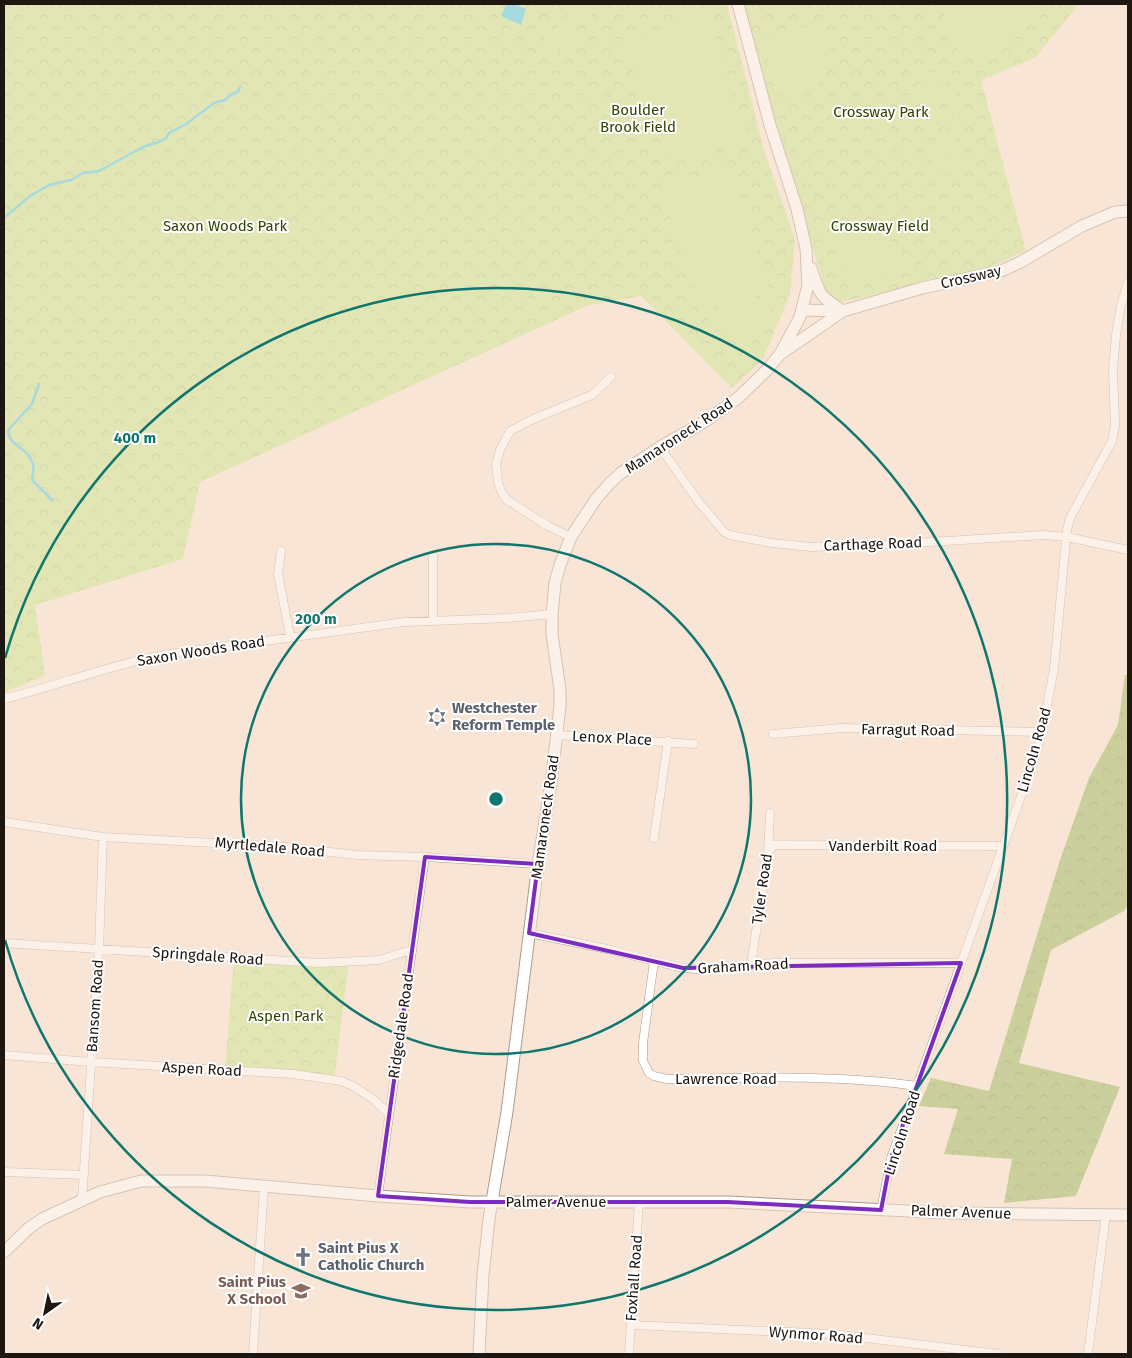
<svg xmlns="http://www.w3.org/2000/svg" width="1132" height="1358" font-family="'Fira Sans',sans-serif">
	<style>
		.forest { fill: url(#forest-crowns) }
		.park { fill: url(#park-crowns) }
		.garden { fill: #c6e68e }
		.water { fill: #43c9ee }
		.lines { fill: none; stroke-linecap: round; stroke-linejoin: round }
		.stream { stroke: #43c9ee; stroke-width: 2.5 }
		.street-casing { stroke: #ab9989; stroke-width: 9 }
		.secondary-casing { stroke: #ab9989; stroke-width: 13 }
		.street { stroke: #fff; stroke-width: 8 }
		.secondary { stroke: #fff; stroke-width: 11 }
		.marked { fill: none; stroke: #7b2cbf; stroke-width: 4; stroke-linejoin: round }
		.ring { fill: none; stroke: #0f766e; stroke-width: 2.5 }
		.labels { text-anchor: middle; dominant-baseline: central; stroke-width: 4; stroke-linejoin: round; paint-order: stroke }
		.park-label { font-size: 15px; fill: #314400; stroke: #fff }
		.street-label { font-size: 15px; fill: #1d1611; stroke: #fff }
		.worship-label { font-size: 15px; font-weight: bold; fill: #5b616d; stroke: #fff; text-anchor: start }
		.education-label { font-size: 15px; font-weight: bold; fill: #785e54; stroke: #fff; text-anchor: end }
		.centre { fill: #0f766e; stroke: #fff; stroke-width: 2.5 }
		.ring-label { font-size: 15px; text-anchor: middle; font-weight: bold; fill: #0f766e; stroke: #fff; stroke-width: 4; stroke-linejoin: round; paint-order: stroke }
	</style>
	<defs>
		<pattern id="forest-crowns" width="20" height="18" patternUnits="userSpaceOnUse" patternTransform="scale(1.25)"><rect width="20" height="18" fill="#93b358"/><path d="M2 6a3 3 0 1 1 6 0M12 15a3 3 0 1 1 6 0" fill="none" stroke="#779147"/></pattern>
		<pattern id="park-crowns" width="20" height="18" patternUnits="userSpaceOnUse" patternTransform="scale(1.25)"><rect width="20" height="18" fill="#c6e68e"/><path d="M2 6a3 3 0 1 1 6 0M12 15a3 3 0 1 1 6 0" fill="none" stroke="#aac579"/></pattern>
	</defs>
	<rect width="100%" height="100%" fill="#f9e5d5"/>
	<path class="forest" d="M1125,675H1128V905L1124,911L1051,950L1019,1063L1120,1087L1076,1196L1004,1203L1012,1159L944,1154L958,1109L919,1106L931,1078L989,1091L1060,860L1089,778L1118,725Z"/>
	<path class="park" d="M4,4H727L764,150L795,240L790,294L763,359L732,388L641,296L589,305L200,482L183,559L35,605L45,675L4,693Z
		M743,4H1079L1035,58L981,80L1026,251L985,269L830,305L759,69Z
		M234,957L349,962L334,1080L225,1070Z"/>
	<path class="garden" d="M571,4H577L594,9L588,24L568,17Z
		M768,4H808L771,15Z
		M940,4H1037L1025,21L982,60L959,52Z
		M705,9L747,141L670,164L624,46Z
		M570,21L580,38L552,53L543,35Z
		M823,22C833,52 835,59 816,87L778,95L764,45L765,39Z
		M948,67L952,81L923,90L919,76Z
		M953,85L958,98L929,108L925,94Z
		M959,103L964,116L935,125L930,112Z
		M955,135L960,148L931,158L926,145Z
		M961,153L965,166L937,176L932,163Z
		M731,167L769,290L750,295L771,307L752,342L745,346L709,324L722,302L699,308L662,189Z
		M864,224C890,233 899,245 902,271L852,286L846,283L832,234L842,227Z"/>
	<path class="water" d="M506,4H514L526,9L521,25L501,16Z"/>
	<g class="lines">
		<path class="stream" d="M4,218L30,196L49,185L71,180L83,173L99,171L143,147L161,141L166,138L169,133L186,124L214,103L225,100L232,94L238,92L240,87
			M39,384L32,404L9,429C5,445 28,446 33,464C35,470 32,475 32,480L52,500"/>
		<g class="street-casing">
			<path id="street" d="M660,447L698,501L724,532L730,535L772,543L811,547L898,544L1043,535L1067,537L1128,550
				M571,537L548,526L507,500L501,491L498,482L496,464L500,450L510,431L533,419L592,395L611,377
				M281,551L278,574L290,636
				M433,621V555
				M4,699C59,685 113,664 169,654L405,622L508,618L552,614
				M773,734L842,728L1042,732
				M557,735L694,744
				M4,822L103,837L287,847L357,855L425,857L538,864
				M654,838L668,741
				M768,853L773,845L1003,846
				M529,933L607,949L683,968L697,969L774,963H961
				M4,943L319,963L379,960L411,950
				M654,961L643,1043V1061L649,1073L654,1076L667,1079C750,1078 836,1074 917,1086
				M751,965L768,853L770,813
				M4,1055L91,1062L293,1074L341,1081L353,1086L373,1099L389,1114
				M4,1172L84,1175
				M378,1196L425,857
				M82,1199L99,948L103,837
				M881,1210L891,1158L1032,766L1042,732L1054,669L1067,530L1070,518L1112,441L1115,425L1113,369L1116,335L1121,305L1128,282
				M631,1325L832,1334L999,1354
				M253,1354L264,1186
				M629,1354L639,1202
				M1088,1354L1106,1214"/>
		</g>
		<g class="secondary-casing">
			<path id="secondary" d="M811,268C820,295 818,295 843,311
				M802,310L843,311L922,288L1001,271L1019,263L1082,226L1115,212L1128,211
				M782,353L843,311
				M4,1252L29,1228L42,1219L100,1192L141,1181H205L378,1196L470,1202H728L949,1213L1128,1215
				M479,1354L483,1275L489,1219L507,1112L538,864L551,784L560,706V690L552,634V614L555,583L560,565L571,537L596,499L610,483L621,473L660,447L704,422L738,398L767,370L780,354L800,317L808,285L806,249L797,209L770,125L738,4"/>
		</g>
		<use href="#street" class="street"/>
		<use href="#secondary" class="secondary"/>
	</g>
	<path d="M0 0H1132V1358H0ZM425,857L538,864L529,933L683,968L961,963L891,1158L881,1210L728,1202H470L378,1196Z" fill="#f9e5d5" fill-opacity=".55" fill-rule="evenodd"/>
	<path class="marked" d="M425,857L538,864L529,933L683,968L961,963L891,1158L881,1210L728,1202H470L378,1196Z"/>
	<g class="ring">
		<circle cx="496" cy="799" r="255"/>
		<path d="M5 658A511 511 0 1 1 5 940"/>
	</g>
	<defs>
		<g id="synagogue-bare" transform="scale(1.5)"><path d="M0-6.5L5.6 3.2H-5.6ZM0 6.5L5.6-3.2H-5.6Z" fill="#6b7280" stroke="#fff" stroke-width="2.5" paint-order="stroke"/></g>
		<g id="church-bare" transform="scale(1.5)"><path d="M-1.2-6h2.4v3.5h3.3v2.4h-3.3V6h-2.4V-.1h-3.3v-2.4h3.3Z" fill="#6b7280" stroke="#fff" stroke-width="2.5" paint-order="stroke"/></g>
		<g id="school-bare" transform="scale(1.5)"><path d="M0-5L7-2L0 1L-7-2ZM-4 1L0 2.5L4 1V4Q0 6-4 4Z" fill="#8d6e63" stroke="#fff" stroke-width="2.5" paint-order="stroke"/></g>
	</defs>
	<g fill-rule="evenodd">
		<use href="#synagogue-bare" x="437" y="717"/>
		<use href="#church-bare" x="303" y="1257"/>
		<use href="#school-bare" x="301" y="1291"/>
	</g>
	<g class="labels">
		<g class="park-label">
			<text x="638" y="110">Boulder<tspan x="638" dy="17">Brook Field</tspan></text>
			<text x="881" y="112">Crossway Park</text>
			<text x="225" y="226">Saxon Woods Park</text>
			<text x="880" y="226">Crossway Field</text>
			<text x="286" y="1016">Aspen Park</text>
		</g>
		<g class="street-label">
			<text transform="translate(971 277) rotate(-13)">Crossway</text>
			<text transform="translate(679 436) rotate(-33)">Mamaroneck Road</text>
			<text transform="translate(873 544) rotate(-2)">Carthage Road</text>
			<text transform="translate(201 651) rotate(-9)">Saxon Woods Road</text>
			<text transform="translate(908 730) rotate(1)">Farragut Road</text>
			<text transform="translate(612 738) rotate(3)">Lenox Place</text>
			<text transform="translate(1034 750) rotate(-74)">Lincoln Road</text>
			<text transform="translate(545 817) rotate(-82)">Mamaroneck Road</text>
			<text x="883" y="846">Vanderbilt Road</text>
			<text transform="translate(270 847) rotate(5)">Myrtledale Road</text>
			<text transform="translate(762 889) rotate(-82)">Tyler Road</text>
			<text transform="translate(208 956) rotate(4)">Springdale Road</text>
			<text transform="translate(743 966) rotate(-3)">Graham Road</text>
			<text transform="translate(95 1006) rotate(-86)">Bansom Road</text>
			<text transform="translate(401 1026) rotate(-82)">Ridgedale Road</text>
			<text transform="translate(202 1069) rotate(3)">Aspen Road</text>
			<text x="726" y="1079">Lawrence Road</text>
			<text transform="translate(902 1133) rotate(-72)">Lincoln Road</text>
			<text x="556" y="1202">Palmer Avenue</text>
			<text transform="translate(961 1212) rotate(2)">Palmer Avenue</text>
			<text transform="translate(634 1278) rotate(-86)">Foxhall Road</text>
			<text transform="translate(816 1335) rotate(4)">Wynmor Road</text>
		</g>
		<g class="worship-label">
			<text x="452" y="708">Westchester<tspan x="452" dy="17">Reform Temple</tspan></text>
			<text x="318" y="1248">Saint Pius X<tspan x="318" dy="17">Catholic Church</tspan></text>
		</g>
		<g class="education-label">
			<text x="286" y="1282">Saint Pius<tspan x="286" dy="17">X School</tspan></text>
		</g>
	</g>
	<circle cx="496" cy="799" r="8" class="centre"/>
	<g class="ring-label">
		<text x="135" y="443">400 m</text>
		<text x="316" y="624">200 m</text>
	</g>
	<rect width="1132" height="1358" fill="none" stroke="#1d1611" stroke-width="10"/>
	<g transform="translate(45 1313) rotate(213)" stroke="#ffffff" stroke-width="4" paint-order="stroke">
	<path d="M0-4L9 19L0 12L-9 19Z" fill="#1d1611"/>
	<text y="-8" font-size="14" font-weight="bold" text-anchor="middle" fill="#1d1611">N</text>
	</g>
</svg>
